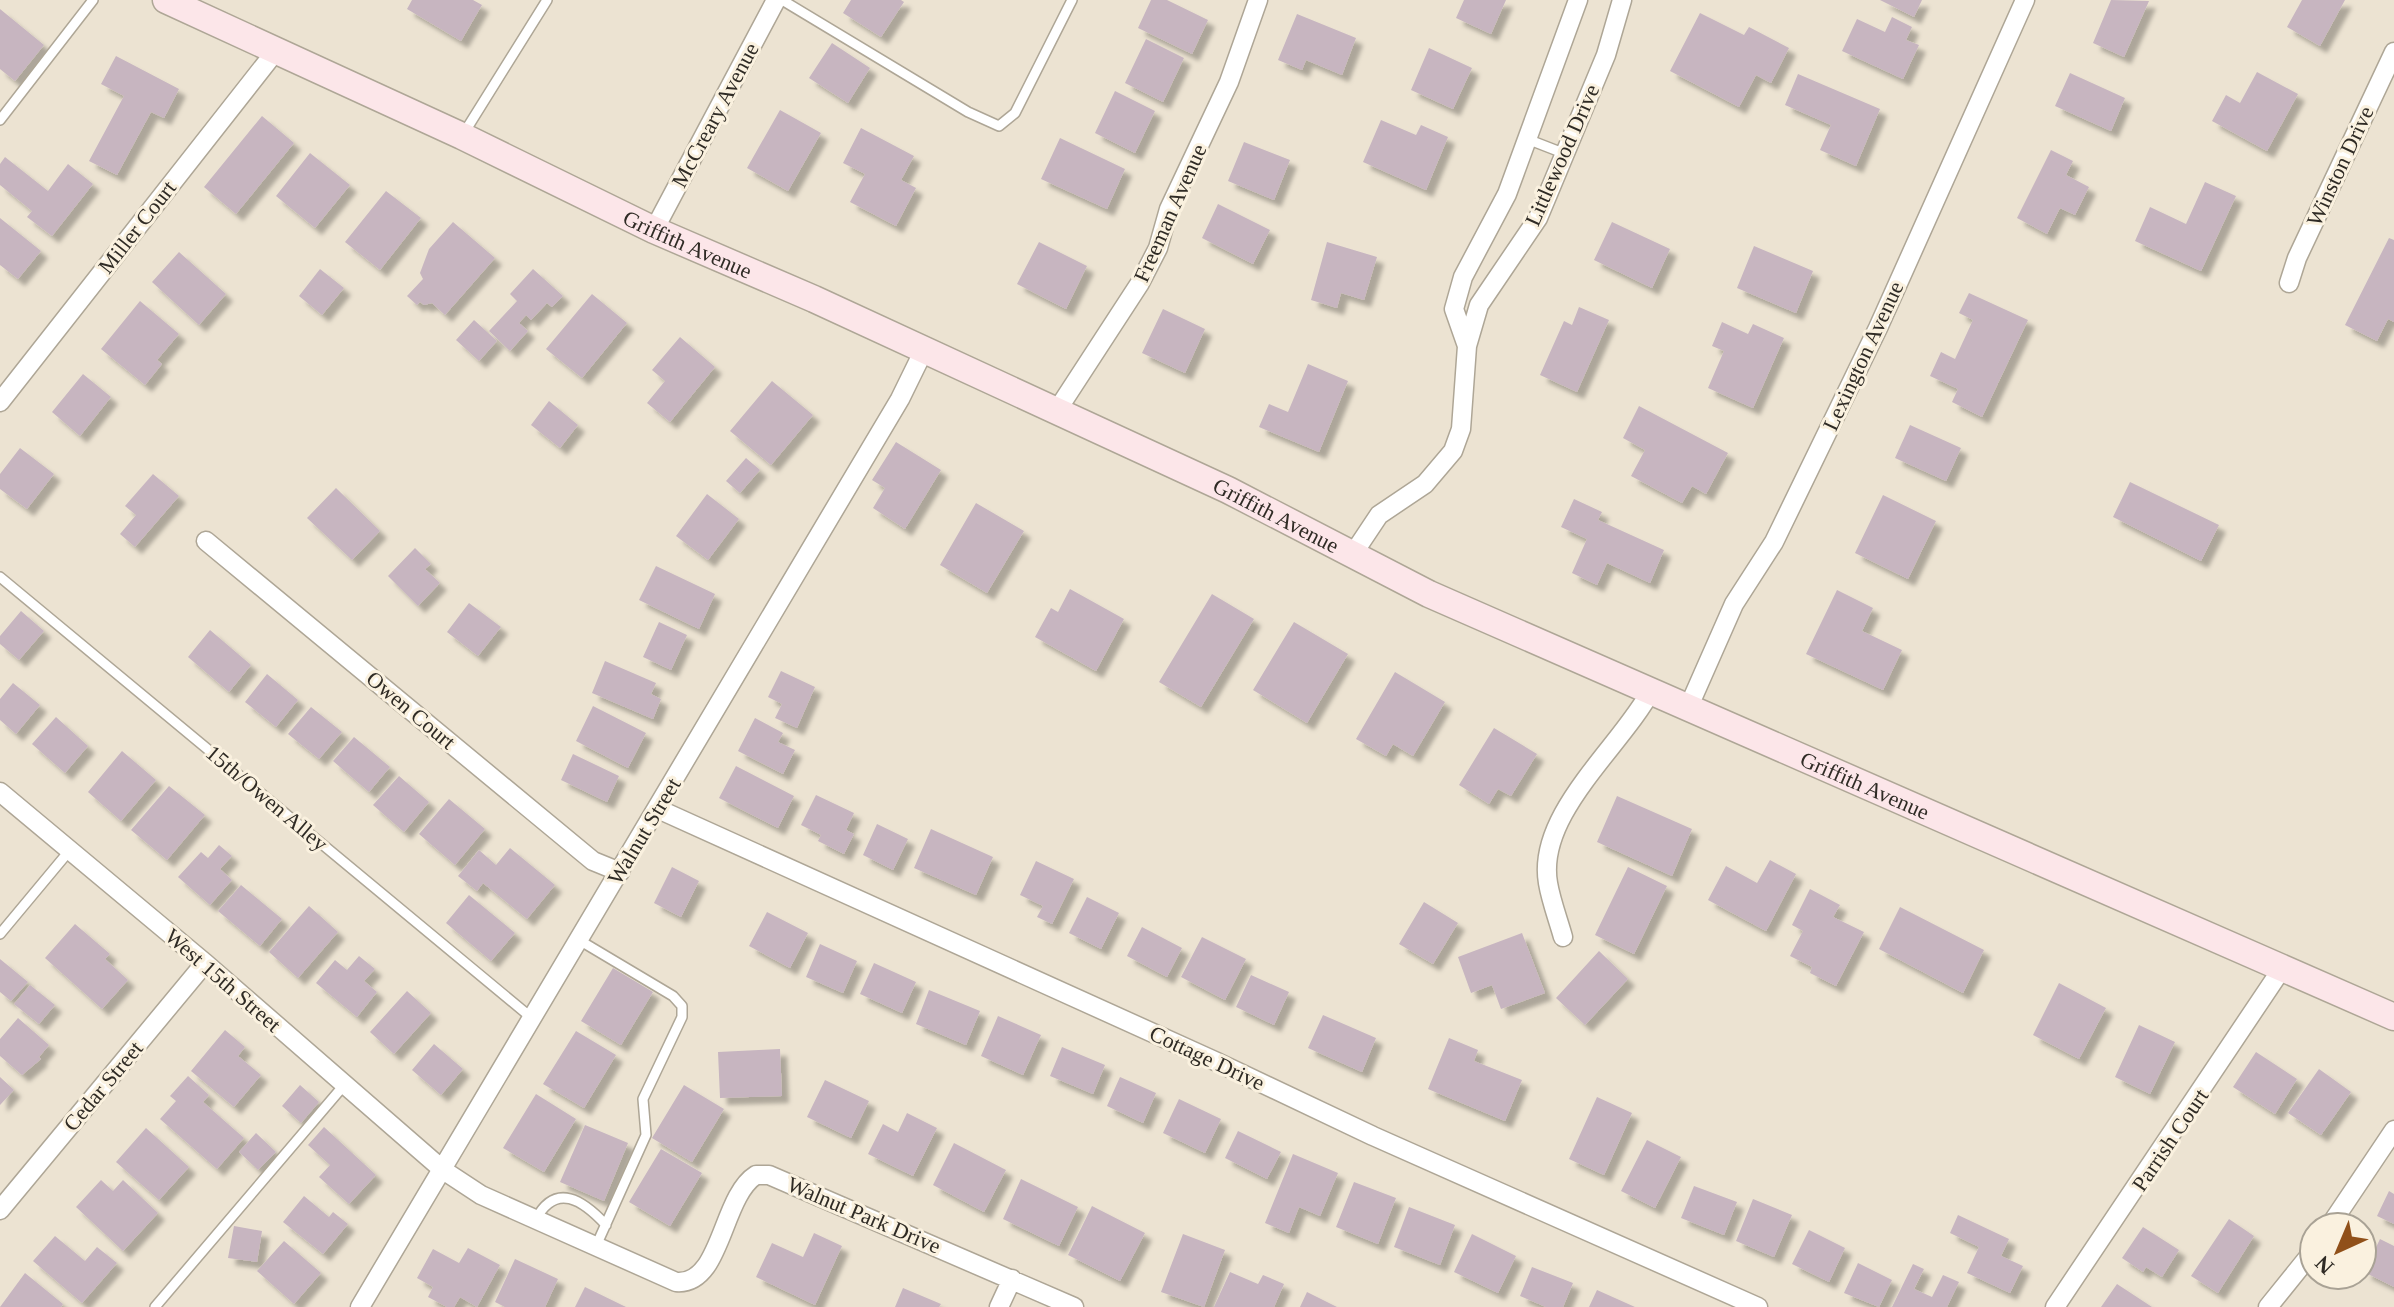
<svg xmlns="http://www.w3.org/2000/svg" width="2394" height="1307" font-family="'Times New Roman',serif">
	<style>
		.building { fill: #c7b5c0; filter: url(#shadow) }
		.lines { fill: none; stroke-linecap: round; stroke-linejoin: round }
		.lane-casing { stroke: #aea696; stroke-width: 12 }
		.street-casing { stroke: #aea696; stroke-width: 21 }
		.secondary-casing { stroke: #aea696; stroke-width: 29 }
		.lane { stroke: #fff; stroke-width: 9 }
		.street { stroke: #fff; stroke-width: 18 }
		.secondary { stroke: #fce6e9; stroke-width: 26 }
		.labels { text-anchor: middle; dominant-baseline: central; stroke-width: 6; stroke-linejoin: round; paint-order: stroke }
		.street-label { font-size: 22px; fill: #2f2b25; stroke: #faf1df }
	</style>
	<defs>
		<filter id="shadow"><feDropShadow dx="7" dy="7" stdDeviation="2" flood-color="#0004"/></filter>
	</defs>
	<rect width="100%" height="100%" fill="#ece3d2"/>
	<path class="building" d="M412,0H473L482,5L461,41L407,9Z
		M851,0H901L904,2L881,37L843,13Z
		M1151,0H1167L1208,20L1192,54L1138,28Z
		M1464,0H1506L1491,34L1456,18Z
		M1880,0H1922L1914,17Z
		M2111,0L2149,1L2124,57L2093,43Z
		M2302,0H2345L2320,46L2287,27Z
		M0,9L44,45L15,81L0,69Z
		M1700,13L1744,35L1749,27L1789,48L1771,83L1756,75L1739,107L1670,71Z
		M1297,14L1356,38L1342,75L1306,60L1302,70L1278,60Z
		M1892,17L1912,27L1906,40L1919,45L1903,79L1842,51L1857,19L1885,32Z
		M1146,39L1184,58L1163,102L1125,83Z
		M832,43L870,68L848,103L809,78Z
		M1429,48L1472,68L1453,109L1411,90Z
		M116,56L179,89L164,118L151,112L117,175L89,161L124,96L101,84Z
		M2257,72L2298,94L2267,151L2212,121L2226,95L2240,103Z
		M2070,73L2125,98L2111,131L2055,106Z
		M1798,74L1880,109L1856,166L1820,150L1831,125L1785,105Z
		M1115,91L1155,111L1135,153L1095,133Z
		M780,110L821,133L788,191L747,168Z
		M262,116L294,143L236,214L204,187Z
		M1381,120L1416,135L1421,125L1448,137L1426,190L1363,162Z
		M861,128L914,156L901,180L916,188L896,226L850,202L865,174L843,163Z
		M1060,138L1125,169L1107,209L1041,179Z
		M1244,142L1290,160L1274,200L1228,181Z
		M2051,150L2073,161L2066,175L2089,187L2075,215L2060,208L2047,234L2017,218Z
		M310,153L350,185L315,228L276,196Z
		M5,157L48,191L68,164L93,184L52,236L27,217L32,211L0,185V164Z
		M2205,182L2236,196L2201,271L2135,241L2150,207L2186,224Z
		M386,191L421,218L380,270L345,242Z
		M1218,204L1270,230L1253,264L1202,238Z
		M0,218L41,251L18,279L0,265Z
		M453,222L495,258L445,315L432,303L424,305L420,302L417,305L407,296L423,279L420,273L429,249Z
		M1612,222L1670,249L1652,288L1594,260Z
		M2389,238L2394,240V322L2388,319L2377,341L2345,325Z
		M1039,242L1087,266L1066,309L1017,284Z
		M1327,242L1377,257L1364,300L1341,293L1337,308L1311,300Z
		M1754,246L1813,271L1796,313L1737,288Z
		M179,252L226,294L199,325L152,282Z
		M320,269L344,288L322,315L299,296Z
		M533,269L563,296L552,307L547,303L531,320L526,315L519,323L528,331L510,351L489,331L517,301L510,294Z
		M1969,293L2028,320L1982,417L1952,402L1958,389L1930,376L1941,352L1955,359L1973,320L1959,313Z
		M592,294L627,323L582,378L546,349Z
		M140,301L179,334L157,360L162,364L145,385L101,349Z
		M1579,307L1609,320L1577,392L1540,375L1564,321L1572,325Z
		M1163,309L1205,329L1185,373L1142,353Z
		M474,320L497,341L479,361L456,340Z
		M1722,322L1748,334L1753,324L1784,338L1753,408L1708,388L1724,351L1712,346Z
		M680,337L715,367L670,422L647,403L665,381L652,370Z
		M1308,364L1348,381L1319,452L1259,427L1269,404L1288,412Z
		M83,374L111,397L80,436L52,412Z
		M772,381L813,415L771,465L730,431Z
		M549,401L578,425L560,448L531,425Z
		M1639,406L1728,453L1706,494L1692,486L1682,503L1631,476L1645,450L1623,438Z
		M1910,425L1961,448L1946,481L1895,458Z
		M896,442L941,470L905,529L873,508L885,488L872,480Z
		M20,448L54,474L27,509L0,489V474Z
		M746,458L760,470L740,493L726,481Z
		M153,474L179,496L135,547L120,534L136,515L125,506Z
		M2130,482L2219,525L2201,561L2113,517Z
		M336,488L380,531L352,560L307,518Z
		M707,494L739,519L708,560L676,536Z
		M1883,495L1936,521L1908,579L1855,553Z
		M1574,499L1602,512L1598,520L1664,550L1650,583L1607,563L1597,585L1572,573L1587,539L1561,527Z
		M976,503L1024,531L987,593L940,565Z
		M415,548L431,564L425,569L440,583L418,606L388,576Z
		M656,566L715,594L699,629L639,600Z
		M1070,589L1124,619L1096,671L1035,637L1051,608L1058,612Z
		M1837,590L1873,608L1862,631L1902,650L1883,690L1806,654Z
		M1212,594L1254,619L1201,707L1159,682Z
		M469,603L501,627L478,656L447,632Z
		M21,611L44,631L19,660L0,644V636Z
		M659,622L687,635L671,670L643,657Z
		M1294,622L1348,654L1307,723L1253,690Z
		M210,630L251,665L229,692L188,657Z
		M605,661L656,683L651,694L661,699L653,719L592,693Z
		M781,671L815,687L797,728L775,718L782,704L768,697Z
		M1395,672L1445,702L1413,756L1393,744L1386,756L1356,739Z
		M267,674L298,700L276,727L245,702Z
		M13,683L40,705L16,734L0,720V699Z
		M593,706L646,733L628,768L576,741Z
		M311,707L342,732L319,759L288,734Z
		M56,717L88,746L65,773L32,744Z
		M755,718L783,733L778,742L795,750L783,774L738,751Z
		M1494,728L1537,754L1511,796L1498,789L1489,804L1459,785Z
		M354,737L390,767L369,792L333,761Z
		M122,751L156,780L121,821L88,792Z
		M573,754L619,776L607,802L561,780Z
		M736,766L794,796L778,828L719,798Z
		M399,776L429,802L404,832L373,805Z
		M169,786L205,815L167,860L131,830Z
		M816,795L854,813L846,830L854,834L844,854L818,841L821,835L801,825Z
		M1617,796L1692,829L1672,876L1597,842Z
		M449,799L485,829L455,865L419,834Z
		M877,824L908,839L893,870L863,855Z
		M931,829L993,857L976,895L914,868Z
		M219,845L232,856L220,869L232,880L210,905L178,877L201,852L208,858Z
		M510,848L555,885L527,919L483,883L477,891L458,876L479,850L496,865Z
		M1770,860L1796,874L1766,931L1708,900L1726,866L1757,883Z
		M1036,861L1074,879L1052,924L1037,917L1043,906L1020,895Z
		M672,867L699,881L681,917L654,903Z
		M1628,867L1667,886L1634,954L1595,935Z
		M241,885L282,919L260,946L218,911Z
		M1810,889L1840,905L1833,917L1864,932L1836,986L1810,973L1812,967L1790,956L1803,931L1792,925Z
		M469,895L515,933L491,961L446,923Z
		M1087,897L1119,913L1101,949L1069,933Z
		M1424,902L1458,923L1433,964L1399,944Z
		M309,906L338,932L298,978L269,952Z
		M1900,907L1984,950L1963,993L1879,949Z
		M767,912L808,933L790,968L749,946Z
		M75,924L110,954L105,959L128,980L102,1009L45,958Z
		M1142,927L1182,948L1167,977L1127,956Z
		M1522,933L1545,993L1501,1009L1492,985L1471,993L1458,957Z
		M1202,937L1246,959L1225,1000L1181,977Z
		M820,944L857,961L843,993L806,977Z
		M1599,951L1628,979L1585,1025L1556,998Z
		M359,956L375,969L364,981L377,992L357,1017L316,983L335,960L347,970Z
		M0,959L28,982L11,1001L0,992Z
		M874,963L916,982L902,1013L860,994Z
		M613,968L653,992L621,1045L581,1021Z
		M1251,975L1289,992L1274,1025L1236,1007Z
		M2059,983L2106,1008L2079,1059L2033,1035Z
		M30,985L55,1005L39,1024L14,1004Z
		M929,990L980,1011L966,1045L916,1024Z
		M407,991L431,1013L394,1054L370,1032Z
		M1323,1015L1376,1038L1362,1072L1308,1048Z
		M998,1016L1041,1035L1023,1075L981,1056Z
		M18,1018L49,1045L39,1057L41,1059L22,1075L0,1056V1039Z
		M2139,1025L2175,1042L2150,1094L2115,1077Z
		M225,1030L245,1047L238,1056L261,1075L234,1107L191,1071Z
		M576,1031L616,1055L584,1108L543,1084Z
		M1449,1038L1478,1050L1474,1061L1522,1080L1505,1121L1428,1089Z
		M434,1044L463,1069L441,1095L412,1070Z
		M1062,1047L1105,1065L1093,1094L1050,1076Z
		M780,1049L782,1096L720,1098L718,1052Z
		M2256,1052L2297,1079L2275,1114L2233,1087Z
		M2319,1069L2351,1092L2321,1135L2288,1113Z
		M188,1076L209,1095L203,1102L244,1138L217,1169L160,1119L176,1101L170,1096Z
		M0,1077L14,1090L0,1105Z
		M1120,1077L1156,1093L1143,1123L1107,1106Z
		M825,1080L869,1101L851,1138L807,1117Z
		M300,1085L319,1102L301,1123L282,1106Z
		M684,1085L724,1109L692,1162L652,1138Z
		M536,1094L576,1119L544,1172L503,1148Z
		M1597,1097L1632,1113L1604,1175L1569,1159Z
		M1179,1099L1221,1119L1205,1153L1163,1133Z
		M907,1113L937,1128L913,1176L868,1154L883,1124L898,1132Z
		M585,1125L628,1143L604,1201L560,1182Z
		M324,1127L376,1175L349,1204L319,1177L330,1165L308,1145Z
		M146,1128L189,1167L159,1200L116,1162Z
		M1238,1131L1281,1152L1267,1179L1225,1158Z
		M256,1133L276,1152L258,1170L239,1152Z
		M1647,1140L1681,1157L1655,1208L1621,1191Z
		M954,1143L1006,1170L984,1212L933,1185Z
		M661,1149L702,1173L670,1226L629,1202Z
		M1293,1154L1338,1173L1320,1216L1299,1207L1289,1233L1265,1223Z
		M1021,1179L1078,1207L1059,1246L1003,1219Z
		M101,1180L113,1191L123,1180L158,1213L123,1251L76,1207Z
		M1354,1182L1396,1198L1378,1244L1336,1227Z
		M1694,1186L1737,1202L1724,1235L1681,1218Z
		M2389,1191L2394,1194V1224L2377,1216Z
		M304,1196L329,1217L333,1212L348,1224L323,1254L283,1222Z
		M1753,1199L1792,1215L1774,1257L1736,1241Z
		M1092,1206L1145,1233L1120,1281L1068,1255Z
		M1409,1207L1455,1225L1440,1265L1394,1247Z
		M1958,1215L2009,1239L2001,1256L2023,1266L2010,1293L1967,1273L1979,1247L1950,1233Z
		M2229,1219L2254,1236L2218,1293L2191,1276Z
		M234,1226L262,1231L257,1262L228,1258Z
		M2143,1227L2179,1250L2162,1277L2146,1267L2143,1272L2122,1258Z
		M1809,1230L1845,1248L1829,1282L1792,1264Z
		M814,1233L842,1246L815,1305L756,1277L772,1243L803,1257Z
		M1183,1234L1225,1250L1204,1307L1161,1292Z
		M1472,1234L1516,1256L1498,1293L1454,1272Z
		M55,1236L85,1261L97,1247L117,1263L82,1303L33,1261Z
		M2380,1239L2394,1246V1287L2364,1272Z
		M284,1241L321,1273L294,1304L257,1271Z
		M468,1248L500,1265L477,1307L460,1297L454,1307H447L428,1297L433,1287L417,1278L433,1249L459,1263Z
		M515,1259L558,1279L545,1307H505L495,1302Z
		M1858,1263L1892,1280L1879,1307L1844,1293Z
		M1913,1264L1924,1269L1914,1289L1932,1297L1943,1275L1959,1282L1947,1307H1892Z
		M1532,1267L1573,1283L1563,1307H1546L1520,1296Z
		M1230,1272L1258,1284L1263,1275L1284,1284L1274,1307H1214Z
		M25,1273L63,1304L61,1307H0Z
		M2117,1284L2152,1307H2101Z
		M585,1287L626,1307H575Z
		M903,1288L941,1304L939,1307H895Z
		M1597,1290L1635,1307H1589Z
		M1307,1292L1337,1307H1300Z"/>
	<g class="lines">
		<g class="lane-casing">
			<path id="lane" d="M782,0L968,112L999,126L1015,113L1072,0
				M0,120L93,0
				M464,133L547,0
				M1527,139L1563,153
				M0,577L533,1019
				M0,934L70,850
				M579,940L673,996L682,1006V1017L643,1099L646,1135L596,1246
				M536,1219C556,1182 583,1200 606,1225
				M155,1307L345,1084"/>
		</g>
		<g class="street-casing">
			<path id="street" d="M654,230L776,0
				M2289,283L2297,258L2394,52
				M1467,346L1454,309L1463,277L1507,194L1578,0
				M0,402L275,52
				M1056,412L1140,283L1158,248L1169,209L1229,82L1258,0
				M206,541L593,861L620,872
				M1353,554L1379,515L1425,484L1453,451L1461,429L1467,346L1479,305L1538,218L1606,55L1622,0
				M1689,706L1734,604L1774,542L1878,328L2025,0
				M0,792L205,963L443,1170L481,1195L676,1282C722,1286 721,1197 756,1175H769L1074,1307
				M658,809L1217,1062L1373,1136L1758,1307
				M1563,937C1558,919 1551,901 1548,883C1536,814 1621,747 1652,689
				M0,1210L205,963
				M2329,1227L2394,1130
				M360,1307L900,399L923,352
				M999,1307L1012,1279
				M2055,1307L2281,970
				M2268,1307L2314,1250"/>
		</g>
		<g class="secondary-casing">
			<g id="secondary">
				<path id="s1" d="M166,0L462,136L654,230L814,299L1228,490L1429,594L2394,1017"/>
			</g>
		</g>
		<use href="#lane" class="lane"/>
		<use href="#street" class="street"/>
		<use href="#secondary" class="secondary"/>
	</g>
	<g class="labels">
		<g class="street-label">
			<text transform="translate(715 115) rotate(-62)">McCreary Avenue</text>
			<text transform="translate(1562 155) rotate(-66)">Littlewood Drive</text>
			<text transform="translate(2340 166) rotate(-65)">Winston Drive</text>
			<text transform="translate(1170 213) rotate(-66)">Freeman Avenue</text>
			<text transform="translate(137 227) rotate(-52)">Miller Court</text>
			<text stroke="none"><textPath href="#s1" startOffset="576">Griffith Avenue</textPath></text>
			<text transform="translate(1863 356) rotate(-65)">Lexington Avenue</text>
			<text stroke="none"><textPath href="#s1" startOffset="1224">Griffith Avenue</textPath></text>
			<text transform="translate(411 710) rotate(40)">Owen Court</text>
			<text stroke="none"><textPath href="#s1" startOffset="1872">Griffith Avenue</textPath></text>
			<text transform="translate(267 798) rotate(40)">15th/Owen Alley</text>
			<text transform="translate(644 831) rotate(-59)">Walnut Street</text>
			<text transform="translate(223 980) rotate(41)">West 15th Street</text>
			<text transform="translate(1207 1058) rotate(25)">Cottage Drive</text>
			<text transform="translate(103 1086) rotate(-50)">Cedar Street</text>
			<text transform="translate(2170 1140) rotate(-56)">Parrish Court</text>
			<text transform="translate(864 1215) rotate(23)">Walnut Park Drive</text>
		</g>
	</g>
	<g transform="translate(2338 1251) rotate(224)"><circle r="38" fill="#faf1df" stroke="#a9a295" stroke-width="2"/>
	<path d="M0-6L14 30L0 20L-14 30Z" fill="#905019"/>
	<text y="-12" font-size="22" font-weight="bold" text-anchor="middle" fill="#2f2b25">N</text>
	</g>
</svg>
